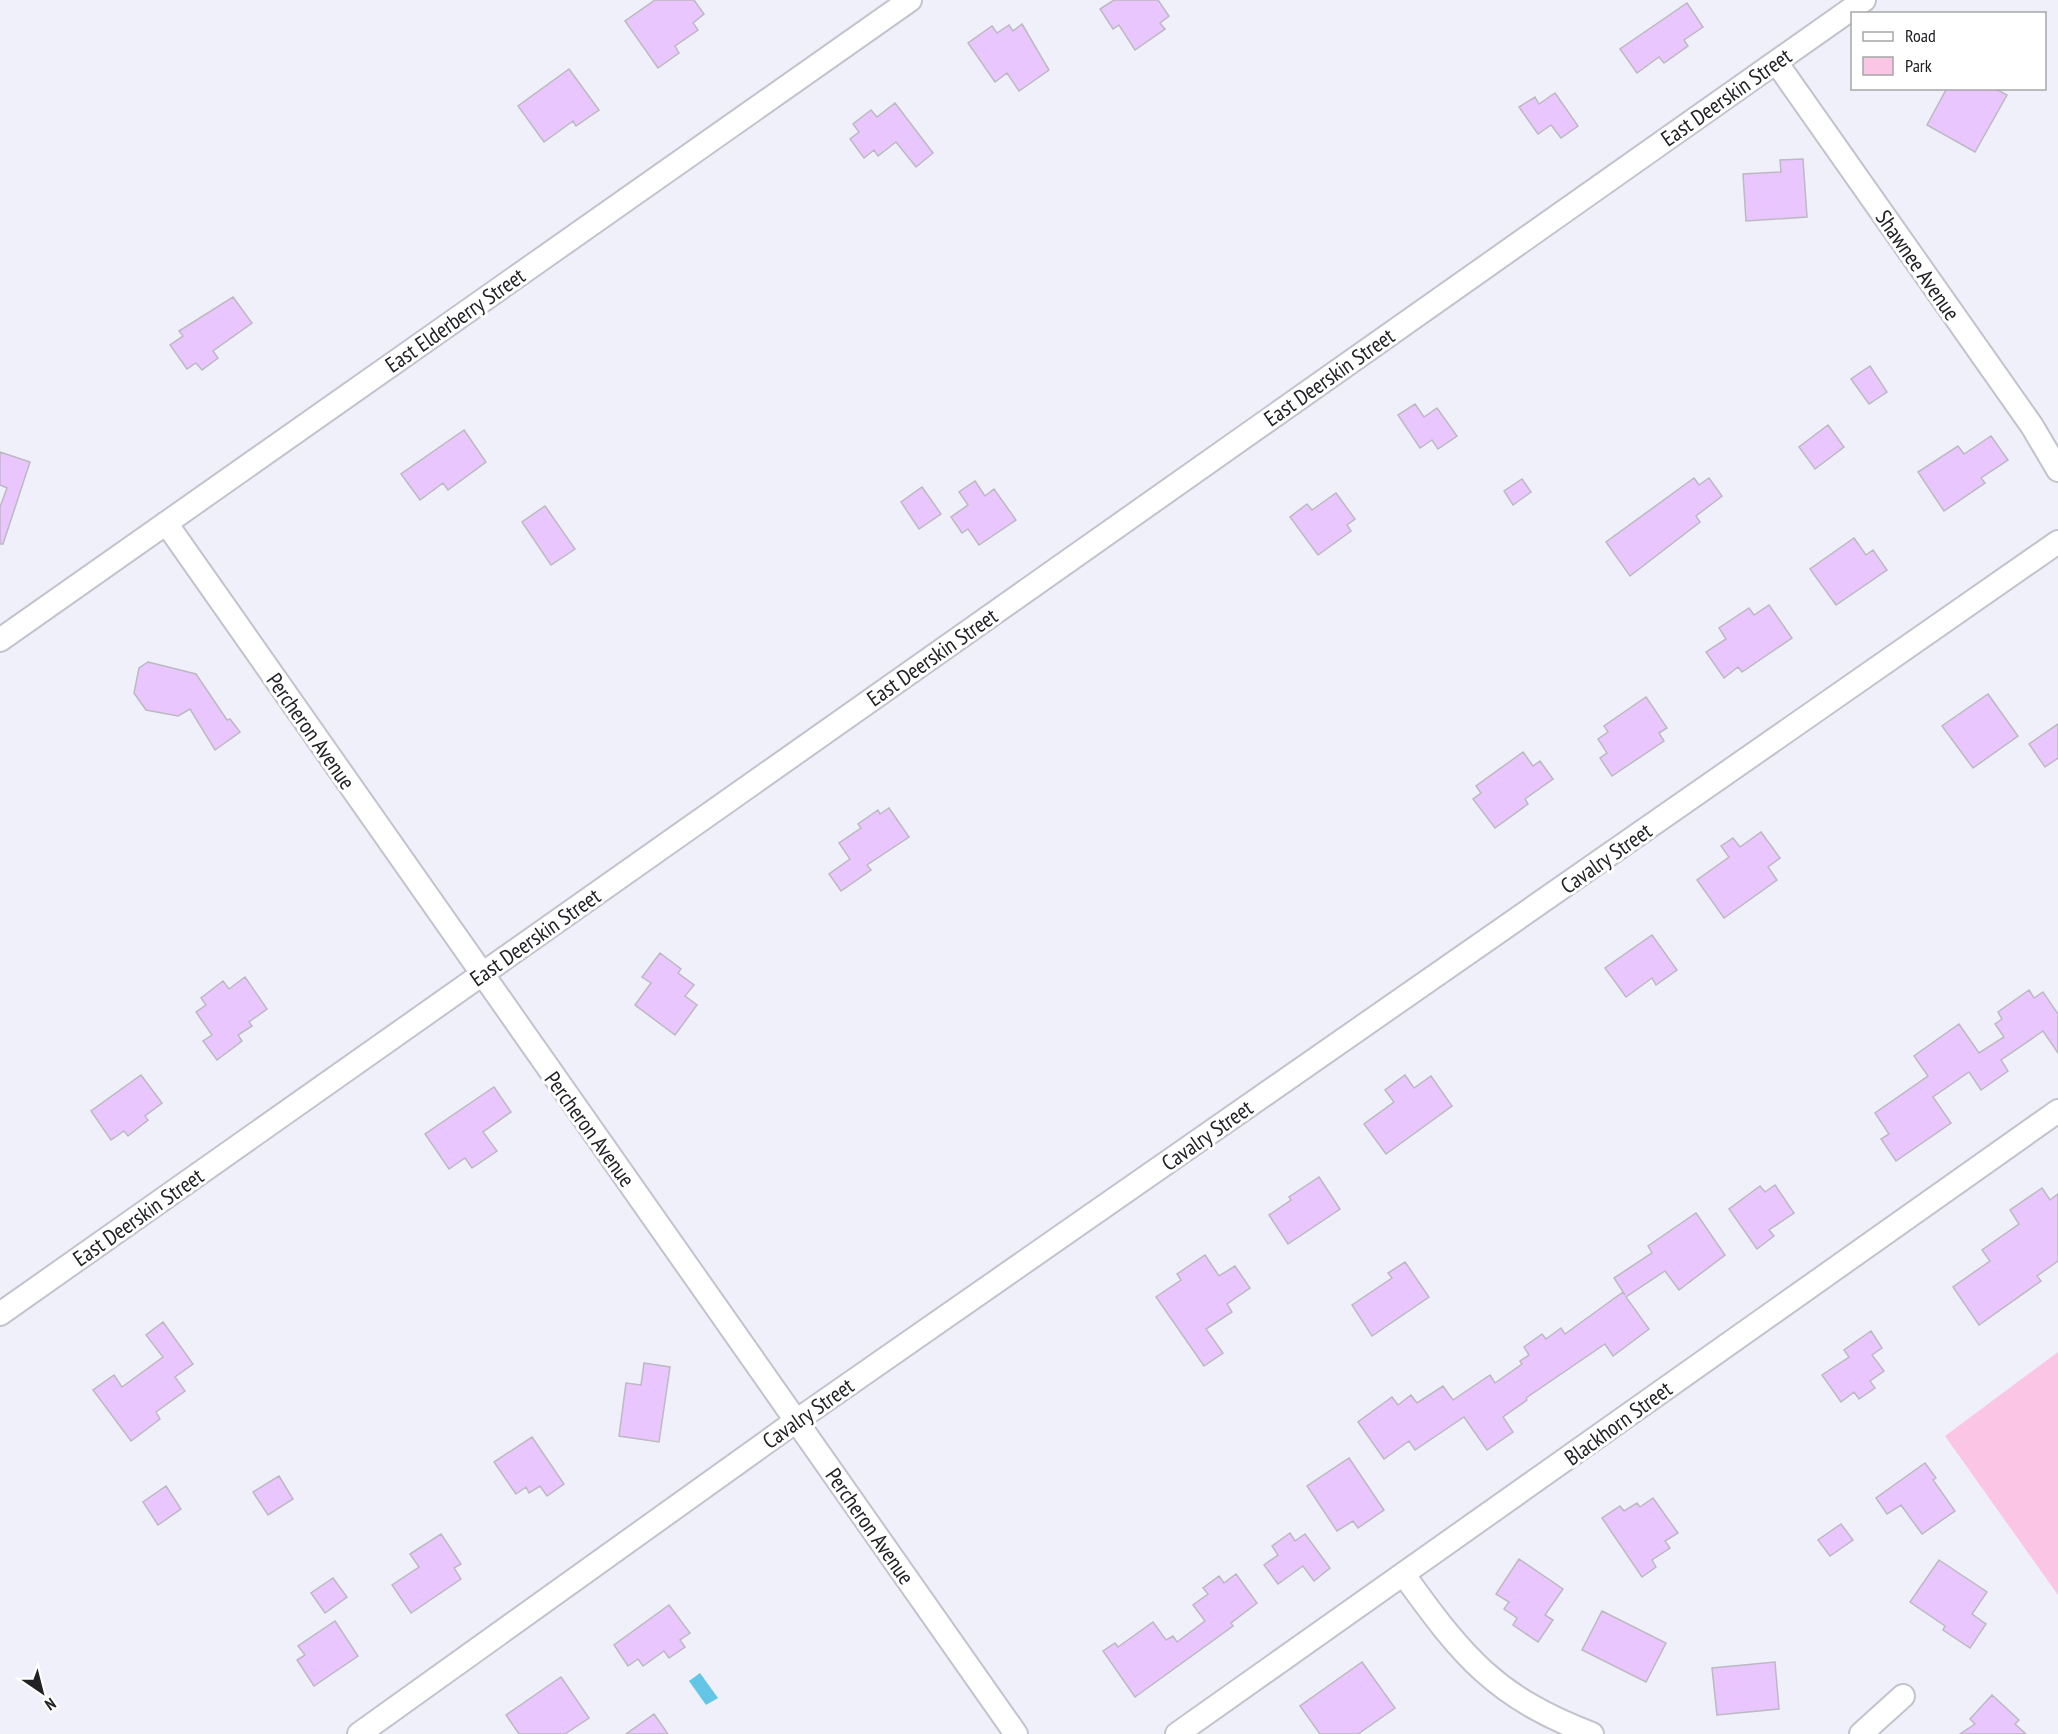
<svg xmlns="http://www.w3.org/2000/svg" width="2058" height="1734" font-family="'PT Sans Narrow',sans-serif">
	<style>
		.green { fill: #fbc6e5 }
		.water { fill: #64c6e6 }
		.building { fill: #e9c7fe; stroke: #bdb8c1; stroke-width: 1.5 }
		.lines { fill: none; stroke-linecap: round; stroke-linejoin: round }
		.minor-casing { stroke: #c2c3cc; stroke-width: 26 }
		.minor { stroke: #fff; stroke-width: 22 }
		.labels { text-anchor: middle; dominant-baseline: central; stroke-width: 6; stroke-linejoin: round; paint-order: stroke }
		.street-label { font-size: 22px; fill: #212125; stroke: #fff }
	</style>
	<rect width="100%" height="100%" fill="#eff0fa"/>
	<path class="green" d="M2058,1352V1595L1945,1436Z"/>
	<path class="water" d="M700,1673L718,1698L706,1705L689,1681Z"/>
	<path class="building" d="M655,0H694L704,14L693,23L698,30L675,46L679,53L658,68L625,21Z
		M1114,0H1158L1169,16L1160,23L1165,29L1135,50L1119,25L1113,29L1100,9Z
		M1687,3L1703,27L1684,40L1688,46L1664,63L1659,57L1637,73L1620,49Z
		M1022,24L1049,70L1019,91L1007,73L995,82L968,43L992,26L997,33L1009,25L1013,31Z
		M569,69L599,110L576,126L573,121L544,142L518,106Z
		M1947,88H1994L2007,95L1975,152L1927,125Z
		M1555,93L1578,126L1561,138L1551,125L1538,134L1519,107L1535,97L1539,104Z
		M895,103L933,153L916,167L896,142L878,156L874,150L864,158L850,139L859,132L853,124L871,110L877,117Z
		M1803,159L1807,217L1746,221L1743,174L1781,172L1780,160Z
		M233,297L252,323L213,351L218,358L202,370L196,363L187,369L170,345L183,336L179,331Z
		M1870,366L1887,392L1869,404L1851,379Z
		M1415,404L1424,417L1437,408L1457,436L1438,449L1432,440L1420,448L1398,415Z
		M1828,425L1844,447L1815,469L1799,447Z
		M464,430L486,462L448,490L443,483L420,500L401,474Z
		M1991,436L2008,460L1981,478L1985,483L1944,511L1918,472L1958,446L1964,454Z
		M0,452L30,462L3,544H0V507L7,488L0,485Z
		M1694,478L1699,485L1709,478L1722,496L1696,516L1700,522L1630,576L1606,542Z
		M1522,479L1531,492L1513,505L1504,491Z
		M975,481L985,496L994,489L1016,520L979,545L968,529L962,533L951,517L968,505L959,492Z
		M922,487L941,514L919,529L901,502Z
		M1336,493L1355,519L1347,525L1351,531L1318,555L1290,517L1307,504L1312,510Z
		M545,506L575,549L551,565L522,522Z
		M1854,538L1866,555L1873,550L1887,570L1836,605L1810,569Z
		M1769,605L1792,638L1742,672L1738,667L1724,678L1706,652L1726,639L1719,628L1749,608L1754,615Z
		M148,662L196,674L227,720L230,719L240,732L215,750L190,709L178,716L146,710L134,693L139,668Z
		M1988,694L2018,736L1973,768L1942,726Z
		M1646,697L1667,728L1659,733L1664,741L1612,776L1600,758L1607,753L1598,739L1608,732L1604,726Z
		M2058,724V758L2045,767L2029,744Z
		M1523,752L1533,766L1540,761L1553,779L1525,799L1528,804L1495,828L1473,799L1481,793L1476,786Z
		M889,808L909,837L867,865L871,870L841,891L829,874L850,859L839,843L861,828L858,824L878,810L880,814Z
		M1761,832L1780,858L1768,867L1777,880L1724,918L1697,880L1729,857L1721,846L1733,838L1740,847Z
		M1652,935L1677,970L1656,985L1652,978L1626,997L1605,968Z
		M660,953L681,969L678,973L694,985L685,996L697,1005L675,1035L635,1005L651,983L642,977Z
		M245,977L267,1009L249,1022L252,1026L238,1035L242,1041L217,1060L203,1041L212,1035L196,1012L206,1005L201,998L223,981L229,989Z
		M2029,990L2034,998L2043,992L2058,1014V1053L2043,1031L2001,1060L2008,1071L1981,1090L1969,1072L1933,1097L1951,1123L1896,1161L1881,1139L1889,1134L1875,1113L1928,1076L1914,1056L1959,1024L1979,1053L2004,1037L1995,1024L2002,1019L1998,1012Z
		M141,1075L162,1103L145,1116L148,1120L128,1136L124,1131L111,1140L91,1111Z
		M1405,1075L1414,1088L1431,1076L1452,1106L1386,1154L1364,1124L1394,1102L1385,1090Z
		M494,1087L511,1112L483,1132L497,1151L472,1168L465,1158L449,1169L425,1134Z
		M1319,1177L1340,1209L1288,1244L1269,1215L1291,1200L1289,1197Z
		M1775,1185L1794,1213L1769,1230L1774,1236L1757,1249L1729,1209L1760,1186L1765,1192Z
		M2042,1188L2050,1200L2058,1194V1261L2037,1276L2041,1281L1979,1325L1953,1287L1990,1261L1982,1250L2019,1224L2010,1210Z
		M1696,1213L1725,1255L1679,1290L1665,1271L1626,1297L1649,1329L1613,1356L1605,1344L1526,1398L1527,1400L1503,1417L1513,1432L1487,1450L1464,1417L1415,1450L1409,1441L1384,1459L1358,1422L1392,1397L1398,1405L1411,1395L1417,1403L1443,1386L1453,1400L1490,1375L1495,1383L1522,1364L1520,1361L1529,1355L1524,1347L1542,1334L1546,1339L1561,1328L1565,1334L1623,1292L1625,1295L1614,1278L1652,1253L1648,1246Z
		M1205,1255L1219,1276L1235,1266L1250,1288L1227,1304L1232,1312L1206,1329L1223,1353L1204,1366L1156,1297L1181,1280L1177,1274Z
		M1405,1262L1429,1297L1372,1336L1352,1305L1392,1278L1388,1273Z
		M163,1322L193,1364L175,1377L185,1391L156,1412L160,1419L131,1441L93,1390L114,1375L122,1387L163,1357L146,1335Z
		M1871,1331L1882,1348L1872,1355L1884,1371L1870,1381L1875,1388L1859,1399L1854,1392L1841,1402L1822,1375L1849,1357L1844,1350Z
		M644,1363L670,1367L659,1442L619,1436L626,1383L641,1385Z
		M532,1437L564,1484L547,1496L540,1486L529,1493L526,1487L516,1494L494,1462Z
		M1349,1458L1384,1510L1358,1528L1353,1521L1337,1531L1307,1486Z
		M1925,1463L1936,1478L1933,1480L1955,1511L1922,1534L1901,1505L1887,1514L1876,1498Z
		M279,1476L293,1499L268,1515L253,1492Z
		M166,1486L181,1509L158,1525L143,1502Z
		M1653,1498L1678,1533L1665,1541L1670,1548L1652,1560L1656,1567L1642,1577L1602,1518L1620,1506L1624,1511L1637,1503L1640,1507Z
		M1841,1524L1853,1540L1830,1556L1818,1540Z
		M1290,1533L1295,1541L1305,1534L1330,1568L1314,1581L1303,1566L1278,1584L1264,1565L1278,1555L1272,1546Z
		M441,1534L461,1564L454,1568L461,1579L411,1613L392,1585L419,1567L410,1554Z
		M1519,1559L1563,1589L1545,1615L1553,1620L1538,1642L1513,1625L1517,1618L1504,1609L1509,1602L1496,1594Z
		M1939,1560L1987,1592L1972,1614L1986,1624L1970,1648L1943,1630L1945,1626L1910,1602Z
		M1236,1574L1257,1603L1231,1623L1233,1626L1135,1697L1103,1651L1115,1643L1118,1647L1153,1622L1166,1640L1173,1636L1177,1642L1205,1621L1193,1605L1208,1594L1203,1588L1219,1576L1224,1583Z
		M333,1578L347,1597L325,1613L311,1593Z
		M669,1605L690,1633L680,1640L685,1647L669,1658L664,1651L643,1666L638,1659L628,1666L614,1645Z
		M1602,1611L1666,1643L1646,1682L1582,1650Z
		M335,1621L358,1656L314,1686L297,1660L305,1655L298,1646Z
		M1362,1662L1395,1708L1358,1734H1320L1300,1706Z
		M1775,1662L1779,1709L1717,1715L1712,1668Z
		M561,1677L589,1718L565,1734H519L506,1715Z
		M1992,1695L2019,1720L2015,1724L2026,1734H1960L1975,1724L1970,1719Z
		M654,1714L668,1734H626Z"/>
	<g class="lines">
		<g class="minor-casing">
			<path id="minor" d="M1776,62L2032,426L2058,470
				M166,523L1016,1734
				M0,640L910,0
				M0,1314L1864,0
				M1404,1575C1463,1657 1495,1697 1592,1734
				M359,1734L796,1421L2058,542
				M1177,1734L2058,1111
				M1861,1734L1903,1696"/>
		</g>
		<use href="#minor" class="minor"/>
	</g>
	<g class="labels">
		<g class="street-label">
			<text transform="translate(1726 97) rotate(-35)">East Deerskin Street</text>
			<text transform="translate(1918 265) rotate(55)">Shawnee Avenue</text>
			<text transform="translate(455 320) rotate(-35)">East Elderberry Street</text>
			<text transform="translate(1329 377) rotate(-35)">East Deerskin Street</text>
			<text transform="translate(932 657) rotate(-35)">East Deerskin Street</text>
			<text transform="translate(311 731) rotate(55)">Percheron Avenue</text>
			<text transform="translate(1606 858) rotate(-35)">Cavalry Street</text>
			<text transform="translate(535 937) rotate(-35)">East Deerskin Street</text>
			<text transform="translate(590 1129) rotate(54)">Percheron Avenue</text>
			<text transform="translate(1207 1135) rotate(-35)">Cavalry Street</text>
			<text transform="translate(138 1217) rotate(-35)">East Deerskin Street</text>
			<text transform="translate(808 1413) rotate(-35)">Cavalry Street</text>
			<text transform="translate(1618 1423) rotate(-36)">Blackhorn Street</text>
			<text transform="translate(870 1526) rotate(55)">Percheron Avenue</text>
		</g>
	</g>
	<rect x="1851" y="12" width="195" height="78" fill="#ffffff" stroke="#a6a6a8" stroke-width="1.5"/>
	<rect x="1863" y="32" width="30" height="9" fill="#ffffff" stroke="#a6a6a8" stroke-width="1.5"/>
	<text x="1905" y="42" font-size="18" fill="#212125">Road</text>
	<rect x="1863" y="57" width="30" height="18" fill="#fbc6e5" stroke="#a6a6a8" stroke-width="1.5"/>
	<text x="1905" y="72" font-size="18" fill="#212125">Park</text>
	<g transform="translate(42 1692) rotate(145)" stroke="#ffffff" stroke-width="4.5" paint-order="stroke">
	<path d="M0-4.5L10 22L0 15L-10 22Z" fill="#212125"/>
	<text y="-9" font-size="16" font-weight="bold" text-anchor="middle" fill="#212125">N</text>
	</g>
</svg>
